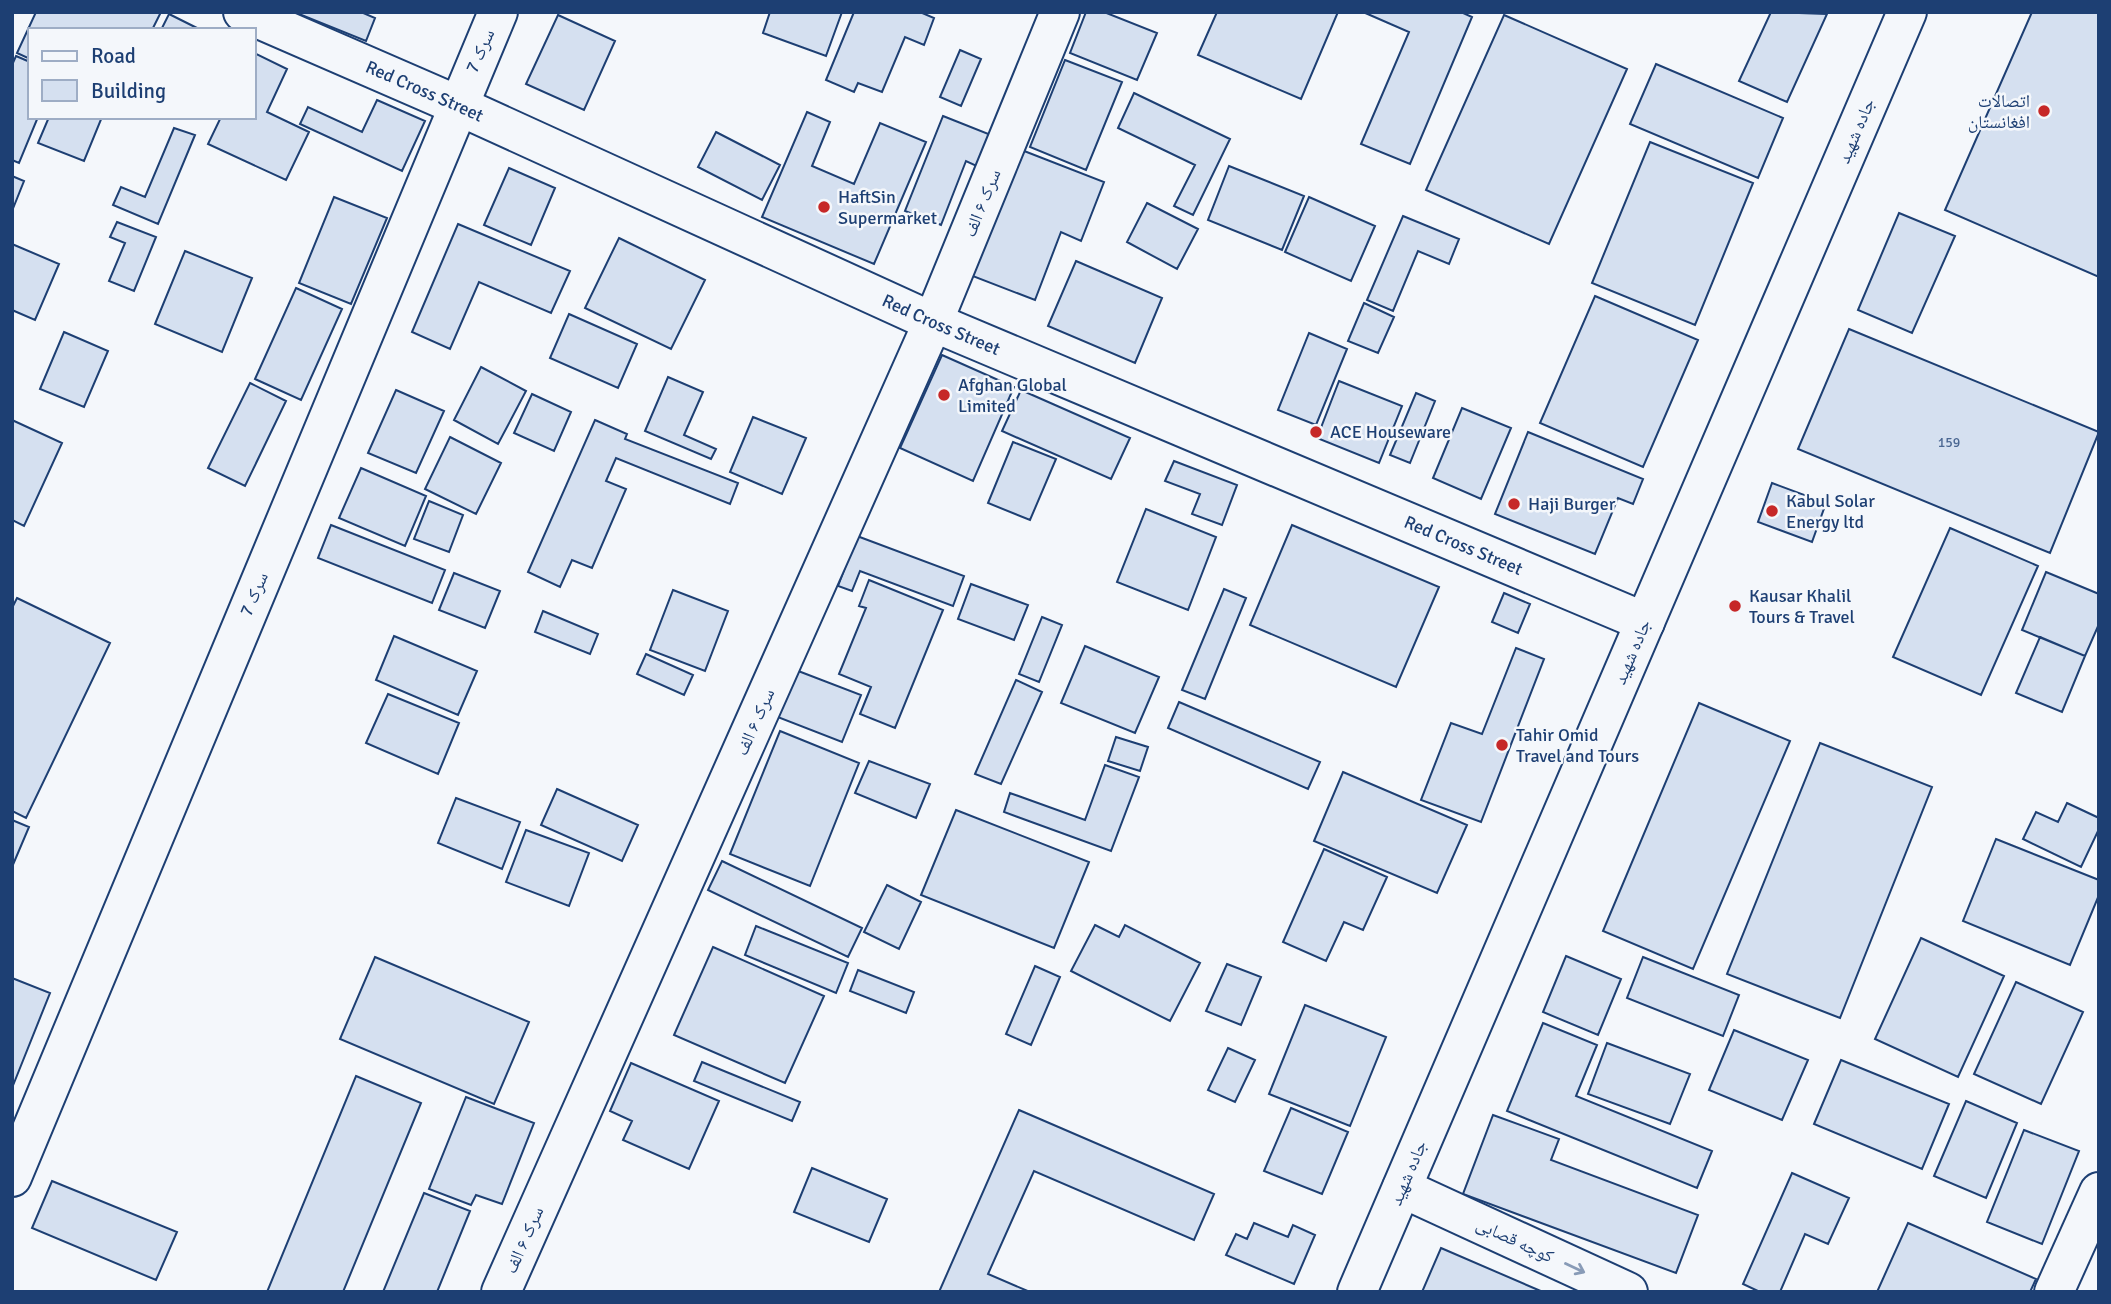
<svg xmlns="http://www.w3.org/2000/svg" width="2111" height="1304" font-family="Signika,'Noto Naskh Arabic',sans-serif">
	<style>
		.building { fill: #d5e0f0; stroke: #1d3f73; stroke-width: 2 }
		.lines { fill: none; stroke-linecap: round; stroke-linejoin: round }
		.minor-casing { stroke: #1d3f73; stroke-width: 42 }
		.major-casing { stroke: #1d3f73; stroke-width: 42 }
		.minor { stroke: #f4f7fb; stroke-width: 38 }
		.major { stroke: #f4f7fb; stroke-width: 38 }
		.oneway { stroke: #889bb7 }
		.poi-dot { fill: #c62828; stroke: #f4f7fb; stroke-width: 2.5 }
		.labels { text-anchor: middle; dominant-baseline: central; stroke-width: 5; stroke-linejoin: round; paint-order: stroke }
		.number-label { font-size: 14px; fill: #4b6792 }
		.street-label { font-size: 18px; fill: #1d3f73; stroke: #f4f7fb }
		.poi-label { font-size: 18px; fill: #1d3f73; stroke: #f4f7fb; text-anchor: start }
	</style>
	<rect width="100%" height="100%" fill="#f4f7fb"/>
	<path class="building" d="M36,12H161L152,30H30V59L17,53Z
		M294,12H361L375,18L366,41Z
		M770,12H842L826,56L763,33Z
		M854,12H920L934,18L924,45L905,37L882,92L858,83L854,92L826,80Z
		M1086,12H1104L1157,33L1137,80L1070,53Z
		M1217,12H1338L1301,99L1198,55Z
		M1363,12H1461L1472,17L1410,164L1361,144L1409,32Z
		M1771,12L1827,14L1787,102L1739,81Z
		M2032,12H2099V277L1945,210Z
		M169,14L201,30H161Z
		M558,15L615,41L584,110L526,84Z
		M1504,15L1627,69L1549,244L1426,190Z
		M960,50L981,59L961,106L940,97Z
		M254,53L287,69L267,112L309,132L286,180L208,144L221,117H254Z
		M16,56L30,62V117H38L19,163L12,160V65Z
		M1065,60L1122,82L1086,170L1030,147Z
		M1656,64L1783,118L1758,178L1630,124Z
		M1134,93L1230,139L1193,215L1174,206L1195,165L1118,128Z
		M377,100L425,121L402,171L300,124L308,107L362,132Z
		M807,112L830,122L812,166L854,184L880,123L926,142L874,264L762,217Z
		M943,116L996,137L983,169L966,161L941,225L905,211Z
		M49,117H102L84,161L38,143Z
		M174,128L195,135L158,224L113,205L121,187L145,197Z
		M716,132L780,165L762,200L698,167Z
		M1650,142L1753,183L1695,325L1592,283Z
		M1019,149L1104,182L1081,241L1061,232L1035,300L970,275Z
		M1229,166L1304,196L1282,250L1208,220Z
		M509,168L555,188L531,245L484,225Z
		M12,176L24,181L12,211Z
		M334,197L387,218L351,304L299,283Z
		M1309,197L1375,226L1351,281L1285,252Z
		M1147,203L1198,229L1177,269L1127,242Z
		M1899,213L1955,236L1912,333L1858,310Z
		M1403,216L1459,239L1449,264L1418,251L1393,311L1367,300Z
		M117,222L156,237L134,291L109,281L125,243L110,237Z
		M458,224L570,271L551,313L479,282L450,349L412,332Z
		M619,238L705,280L671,349L585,308Z
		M12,244L59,264L35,320L12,310Z
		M185,251L252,278L222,352L155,324Z
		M1076,261L1162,298L1135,363L1048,326Z
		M296,288L342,309L301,400L255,379Z
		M1595,296L1698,340L1643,467L1540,423Z
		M1364,303L1394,317L1378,353L1348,341Z
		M569,314L637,344L618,388L550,358Z
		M1849,329L2099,432L2050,553L1798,449Z
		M64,332L108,351L84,407L40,389Z
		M1309,333L1347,349L1316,425L1278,410Z
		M942,355L1014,387L973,481L900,448Z
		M481,367L526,391L498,444L454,420Z
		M668,377L703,392L684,435L716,449L711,459L645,431Z
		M1339,381L1402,406L1379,463L1317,438Z
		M250,383L286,401L245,486L208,468Z
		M396,390L444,411L416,473L368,453Z
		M1021,390L1130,438L1111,479L1002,431Z
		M1416,393L1435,401L1410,463L1390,455Z
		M532,394L571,412L554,451L514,433Z
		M1462,408L1511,428L1481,499L1433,478Z
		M753,417L806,438L782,494L730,472Z
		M12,420L62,443L24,526L12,520Z
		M595,420L627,434L625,439L738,483L730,504L616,458L606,481L626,489L592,568L572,560L560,587L528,572Z
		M1528,432L1643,479L1633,504L1618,498L1595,554L1495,514Z
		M450,437L501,463L476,514L425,489Z
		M1013,442L1056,459L1030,520L988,503Z
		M1174,461L1237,485L1222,525L1192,514L1200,494L1165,481Z
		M361,468L426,496L405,546L339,518Z
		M1772,483L1826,503L1812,542L1758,522Z
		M429,501L463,515L449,552L414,539Z
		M1146,509L1216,537L1188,610L1117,582Z
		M331,525L445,570L432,603L318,558Z
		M1292,525L1439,587L1396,687L1250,625Z
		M1950,528L2038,566L1981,695L1893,657Z
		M857,536L964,576L953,606L860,571L852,591L838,586Z
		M2046,572L2099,594V624L2085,656L2022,630Z
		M454,573L500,591L485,628L439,610Z
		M869,580L943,610L895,728L860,714L871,687L839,674L866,608L859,606Z
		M971,584L1028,605L1014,640L958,619Z
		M1224,589L1246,598L1205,699L1182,690Z
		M673,590L728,611L705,671L650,650Z
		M1504,593L1530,604L1518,633L1492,622Z
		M17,598L110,643L26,818L12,811V608Z
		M543,611L598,634L590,654L535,632Z
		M1042,617L1062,625L1039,682L1019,674Z
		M394,636L477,671L458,715L376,680Z
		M2040,637L2085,656L2062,712L2016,693Z
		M1085,646L1159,677L1135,733L1061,703Z
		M1516,648L1544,659L1481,822L1421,800L1451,723L1482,734Z
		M646,654L693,675L684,695L637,674Z
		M793,669L861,695L842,742L775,716Z
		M1016,680L1042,692L1001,784L975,774Z
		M388,694L459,723L438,774L366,743Z
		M1179,702L1320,762L1308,789L1168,728Z
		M1699,703L1790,741L1693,969L1603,931Z
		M780,731L859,763L810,886L730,854Z
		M1116,737L1148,747L1140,771L1108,761Z
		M1820,743L1932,787L1840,1018L1727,974Z
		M869,761L930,784L916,818L855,793Z
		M1105,765L1139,777L1111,851L1004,812L1010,793L1085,820Z
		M1343,772L1467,825L1437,893L1314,841Z
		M557,789L638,825L622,861L541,825Z
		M456,798L520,822L502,869L438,843Z
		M2067,803L2099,818V829L2081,867L2023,839L2036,812L2058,822Z
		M956,810L1089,862L1054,948L921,895Z
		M12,820L29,827L12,867Z
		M526,830L589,853L569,906L506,882Z
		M1996,839L2099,880V895L2070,965L1963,921Z
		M1324,849L1387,877L1363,930L1344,922L1326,961L1283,942Z
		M722,861L862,928L848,957L708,890Z
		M887,885L921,902L899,949L864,932Z
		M1095,925L1119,937L1125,925L1200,963L1170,1021L1071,971Z
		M756,926L848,963L836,993L745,955Z
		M1921,938L2004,976L1958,1077L1875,1039Z
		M713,947L824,996L785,1083L674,1035Z
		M1566,956L1621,979L1598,1035L1543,1012Z
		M375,957L529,1022L494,1104L340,1039Z
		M1643,957L1739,995L1723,1036L1627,998Z
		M1227,964L1261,977L1241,1025L1206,1011Z
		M1035,966L1060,977L1031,1045L1006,1034Z
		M858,970L914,992L906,1013L850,991Z
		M12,978L50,993L12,1088Z
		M2016,982L2083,1012L2041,1104L1974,1074Z
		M1305,1005L1386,1037L1350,1126L1269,1094Z
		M1543,1023L1597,1045L1576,1096L1712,1151L1697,1188L1507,1111Z
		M1734,1030L1808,1060L1782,1120L1709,1090Z
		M1607,1043L1690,1074L1670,1124L1588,1094Z
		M1228,1048L1255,1060L1235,1102L1208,1090Z
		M1841,1060L1949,1104L1922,1169L1814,1124Z
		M702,1062L800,1102L792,1121L694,1081Z
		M631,1063L719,1101L689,1169L623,1140L632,1121L610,1111Z
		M356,1076L421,1103L343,1292H267Z
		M466,1097L534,1123L502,1204L476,1195L471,1205L429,1189Z
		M1966,1101L2017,1123L1986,1198L1934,1176Z
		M1291,1108L1348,1132L1322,1194L1264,1171Z
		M1019,1110L1214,1194L1194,1240L1034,1171L988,1274L1030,1292H939Z
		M1493,1115L1559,1139L1551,1160L1698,1215L1676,1273L1463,1194Z
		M2024,1130L2079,1151L2042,1244L1987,1222Z
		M812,1168L887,1199L869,1242L794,1212Z
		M1792,1173L1849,1198L1828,1244L1805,1234L1780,1292H1760L1743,1284Z
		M52,1181L177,1232L156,1280L32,1228Z
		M424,1193L470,1211L437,1292H383Z
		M1254,1223L1288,1237L1293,1225L1315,1235L1294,1284L1226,1255L1236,1234L1247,1239Z
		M1908,1223L2036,1279L2030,1292H1877Z
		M1441,1248L1543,1292H1422Z"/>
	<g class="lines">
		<g class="minor-casing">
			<g id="minor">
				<path id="s1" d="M243,12L457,105L933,322L1645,622"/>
				<path d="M12,1177L498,12"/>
				<path d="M1402,1188L1628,1292"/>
				<path d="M501,1292L933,322L1060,12"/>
				<path d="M2054,1292L2099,1192"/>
			</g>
		</g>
		<g class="major-casing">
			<path id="major" d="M1357,1292L1907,12"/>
		</g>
		<use href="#minor" class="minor"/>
		<use href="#major" class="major"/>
	</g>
	<defs><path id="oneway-shaft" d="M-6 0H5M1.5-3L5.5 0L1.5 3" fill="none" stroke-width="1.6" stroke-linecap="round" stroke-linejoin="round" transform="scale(1.75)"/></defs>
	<use class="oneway" href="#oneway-shaft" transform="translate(1575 1268) rotate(25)"/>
	<g class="poi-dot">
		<circle cx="2044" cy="111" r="7"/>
		<circle cx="824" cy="207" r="7"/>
		<circle cx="944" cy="395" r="7"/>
		<circle cx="1316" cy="432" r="7"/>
		<circle cx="1514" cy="504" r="7"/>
		<circle cx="1772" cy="511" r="7"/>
		<circle cx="1735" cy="606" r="7"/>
		<circle cx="1502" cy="745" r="7"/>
	</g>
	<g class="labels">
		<g class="number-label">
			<text x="1949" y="442">159</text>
		</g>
		<g class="street-label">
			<text transform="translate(480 51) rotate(-66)">سرک 7</text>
			<text stroke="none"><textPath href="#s1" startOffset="198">Red Cross Street</textPath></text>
			<text transform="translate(1856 131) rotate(-67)">جاده شهید</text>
			<text transform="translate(982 203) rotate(-68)">سرک ۶ الف</text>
			<text stroke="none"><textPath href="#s1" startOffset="765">Red Cross Street</textPath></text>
			<text stroke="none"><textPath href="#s1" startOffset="1332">Red Cross Street</textPath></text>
			<text transform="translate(254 594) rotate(-67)">سرک 7</text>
			<text transform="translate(1632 652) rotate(-67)">جاده شهید</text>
			<text transform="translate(755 722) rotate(-66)">سرک ۶ الف</text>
			<text transform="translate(1408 1173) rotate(-67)">جاده شهید</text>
			<text transform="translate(524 1240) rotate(-66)">سرک ۶ الف</text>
			<text transform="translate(1515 1240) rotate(25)">کوچه قصابی</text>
		</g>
		<g class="poi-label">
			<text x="2030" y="101" text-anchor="end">اتصالات<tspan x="2030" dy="21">افغانستان</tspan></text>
			<text x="838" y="197">HaftSin<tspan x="838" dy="21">Supermarket</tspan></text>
			<text x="958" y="385">Afghan Global<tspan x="958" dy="21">Limited</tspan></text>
			<text x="1330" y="432">ACE Houseware</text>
			<text x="1786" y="501">Kabul Solar<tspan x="1786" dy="21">Energy ltd</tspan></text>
			<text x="1528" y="504">Haji Burger</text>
			<text x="1749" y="596">Kausar Khalil<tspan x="1749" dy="21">Tours &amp; Travel</tspan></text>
			<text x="1516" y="735">Tahir Omid<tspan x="1516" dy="21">Travel and Tours</tspan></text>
		</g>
	</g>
	<rect width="2111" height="1304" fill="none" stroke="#1d3f73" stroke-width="28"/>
	<rect x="28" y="28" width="228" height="91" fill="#f4f7fb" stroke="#9eadc5" stroke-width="2"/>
	<rect x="42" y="51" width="35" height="10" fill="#f4f7fb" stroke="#9eadc5" stroke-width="2"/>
	<text x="91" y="63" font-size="21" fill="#1d3f73">Road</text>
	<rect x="42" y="80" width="35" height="21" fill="#d5e0f0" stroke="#9eadc5" stroke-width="2"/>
	<text x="91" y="98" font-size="21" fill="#1d3f73">Building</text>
</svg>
